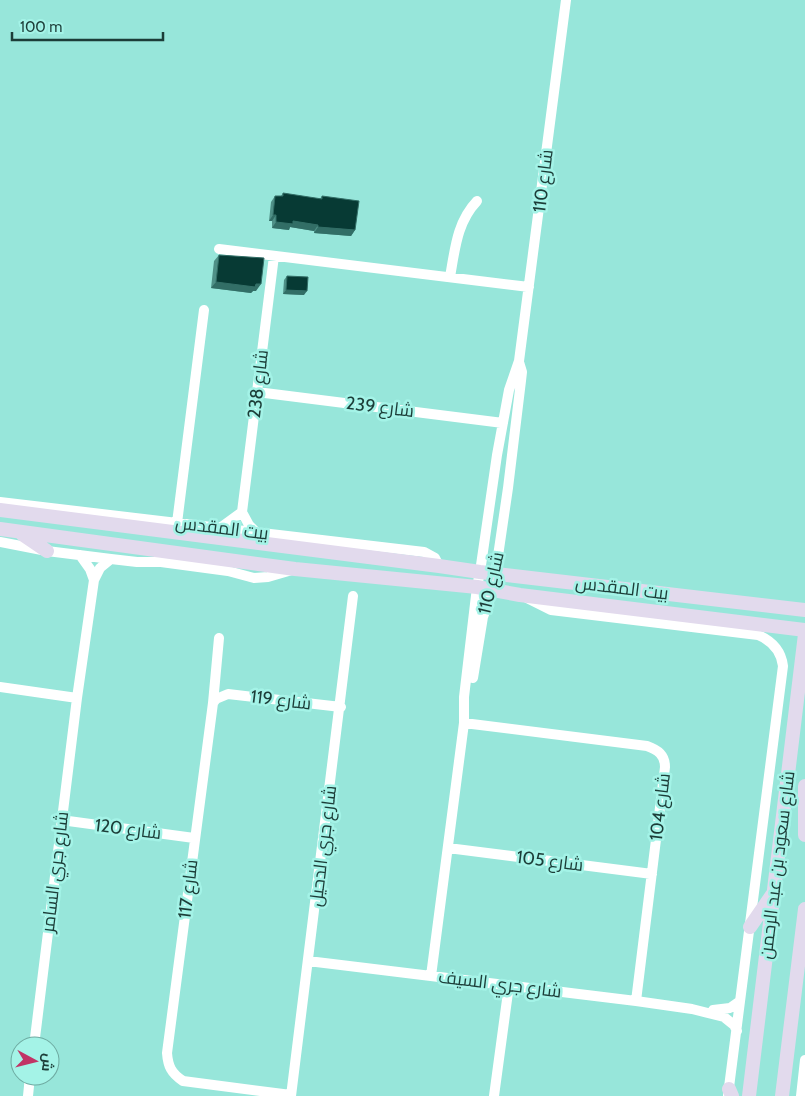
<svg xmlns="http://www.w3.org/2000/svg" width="805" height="1096" font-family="Cabin,Cairo,sans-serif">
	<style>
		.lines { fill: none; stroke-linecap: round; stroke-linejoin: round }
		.street { stroke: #fff; stroke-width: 10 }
		.secondary { stroke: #e2daed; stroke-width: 14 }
		.wall { fill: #4f9087 }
		.shaded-wall { fill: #326e66 }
		.building { fill: #073a34; stroke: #326e66 }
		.labels { text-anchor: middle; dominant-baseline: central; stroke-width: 5; stroke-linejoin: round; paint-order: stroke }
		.street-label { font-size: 18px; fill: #1c3d38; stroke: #a4f3e7 }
	</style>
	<rect width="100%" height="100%" fill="#97e6da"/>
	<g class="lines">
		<path class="street" d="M219,249L529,287
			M450,277C455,249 457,222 477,201
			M257,392L503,423
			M0,502L424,552L435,558L439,566
			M177,523L204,310
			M220,528L242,512
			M256,532L249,525L242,512L274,256
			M0,542L47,551L111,559L137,562H161L228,571L254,578L268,577L292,570
			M80,555L90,569L94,580
			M527,598L551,610L758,635C772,641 781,650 783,666L728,1095
			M473,678L483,617L493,590L508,488L521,381L522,372L519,362
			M0,687L77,698
			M213,703L219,638
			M464,723L647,746C658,750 665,755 665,767L636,1001
			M61,820L194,838
			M448,848L652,874
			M308,961L636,1001L692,1009L724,1017L734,1025L737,1031
			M431,976L464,723V697L477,587L480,572L497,455L509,390L519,361L566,0
			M713,1010L730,1008L740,1001
			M34,1046L77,698L94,580L100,568L111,559
			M291,1095L183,1081C171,1073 168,1066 167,1053L213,703L216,699L228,694L341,707
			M28,1096L30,1076
			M291,1096L353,596
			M494,1096L509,985
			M801,1096L805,1060"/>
		<path class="secondary" d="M0,510L439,566L480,572L805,610
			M0,529L295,569L477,587L520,595L805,630
			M22,534L47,551
			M805,786V835
			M750,927L772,895
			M729,1089L732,1096
			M749,1096L805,634
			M782,1096L805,909"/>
	</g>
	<path class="wall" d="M283,193L320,199L322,196L355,230L351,236L314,233V231L290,227L289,230L272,228V221H269L271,202L275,196H281Z
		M219,255L256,291H253L251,293L211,288L214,261Z
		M287,276L304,295L283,294L284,280Z"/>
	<path class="shaded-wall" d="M273,215H276L272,221H269Z
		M293,221L318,225L314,231L290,227L289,230L272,228L276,222Z
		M318,227L355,230L351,236L314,233Z
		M216,282L256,284H261L256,291H253L251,293L211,288Z
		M286,290L307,291L304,295L283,294Z"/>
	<path class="building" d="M283,193L322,199V196L359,201L355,230L318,227V225L293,221V224L276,222V215H273L275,196H283Z
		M219,255L264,258L261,284H256L255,287L216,282Z
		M287,276L308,277L307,291L286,290Z"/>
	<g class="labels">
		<g class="street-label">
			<text transform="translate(543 181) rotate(-83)">شارع 110</text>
			<text transform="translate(258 384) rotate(-83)">شارع 238</text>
			<text transform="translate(380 407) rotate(7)">شارع 239</text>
			<text transform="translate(222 528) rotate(7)">بيت المقدس</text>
			<text transform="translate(491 583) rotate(-77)">شارع 110</text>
			<text transform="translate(622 588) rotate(7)">بيت المقدس</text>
			<text transform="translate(281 700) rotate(7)">شارع 119</text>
			<text transform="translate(660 807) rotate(-83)">شارع 104</text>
			<text transform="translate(128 829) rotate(7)">شارع 120</text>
			<text transform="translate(323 846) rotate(-83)">شارع جري الدحيل</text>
			<text transform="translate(550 861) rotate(7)">شارع 105</text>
			<text transform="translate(777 865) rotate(-83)">شارع سعود بن عبد الرحمن</text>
			<text transform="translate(55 872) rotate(-83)">شارع جري السامر</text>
			<text transform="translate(188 889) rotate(-83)">شارع 117</text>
			<text transform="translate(500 984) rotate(7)">شارع جري السيف</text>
		</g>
	</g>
	<g transform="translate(35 1061) rotate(97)"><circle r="24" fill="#a4f3e7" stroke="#6eaaa1"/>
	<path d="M0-4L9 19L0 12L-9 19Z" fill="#c13466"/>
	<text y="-8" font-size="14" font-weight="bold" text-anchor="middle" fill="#1c3d38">ش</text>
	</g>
	<path d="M12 32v8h151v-8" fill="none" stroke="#1c3d38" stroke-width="2.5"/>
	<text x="20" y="32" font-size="15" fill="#1c3d38" stroke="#a4f3e7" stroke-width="4" paint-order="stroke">100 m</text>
</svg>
